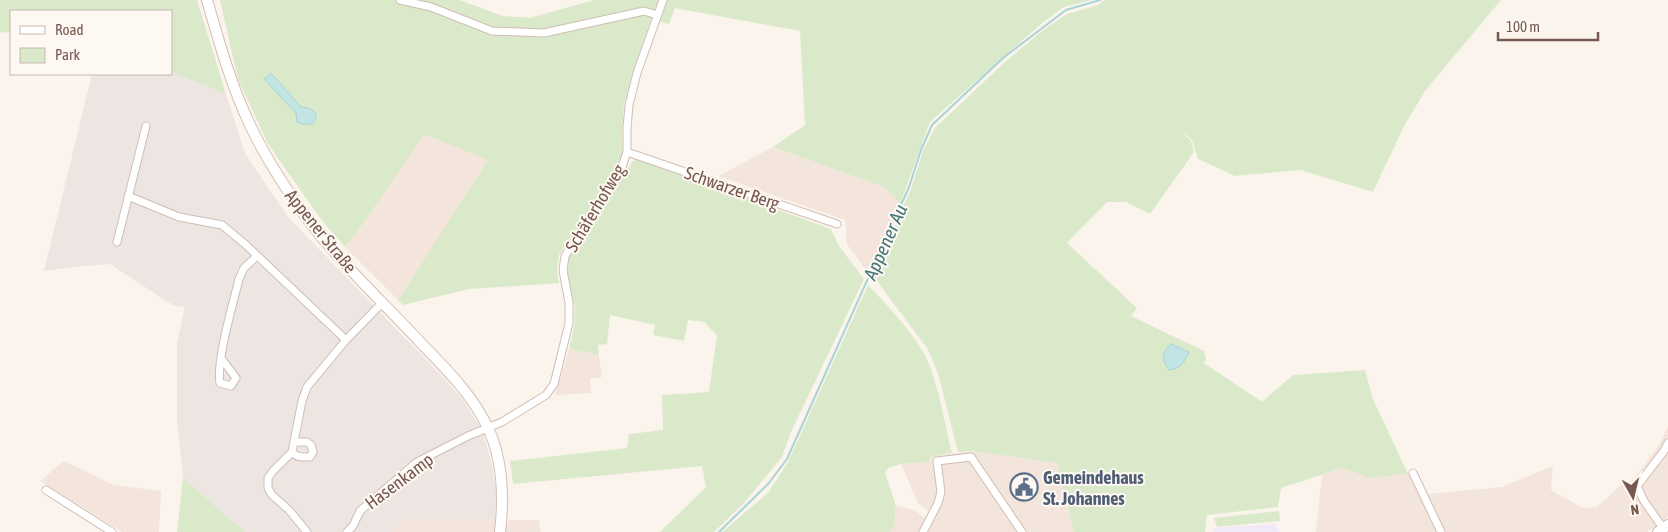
<svg xmlns="http://www.w3.org/2000/svg" width="1668" height="532" font-family="'Asap Condensed',sans-serif">
	<style>
		.residential { fill: #f3e5dc }
		.industrial { fill: #ece5e1 }
		.education { fill: #f1e9f8 }
		.green { fill: #dbe9cb }
		.water { fill: #c2e4e4; stroke: #a9d4d5 }
		.lines { fill: none; stroke-linecap: round; stroke-linejoin: round }
		.stream { stroke: #a9d4d5; stroke-width: 2 }
		.street-casing { stroke: #d0bdb5; stroke-width: 9 }
		.secondary-casing { stroke: #d3bdb2; stroke-width: 12 }
		.street { stroke: #fff; stroke-width: 7 }
		.secondary { stroke: #fff; stroke-width: 10 }
		.labels { text-anchor: middle; dominant-baseline: central; stroke-width: 4; stroke-linejoin: round; paint-order: stroke }
		.street-label { font-size: 18px; fill: #765950; stroke: #fef8f3 }
		.service-label { font-size: 18px; font-weight: bold; fill: #4e5e75; stroke: #fef8f3; text-anchor: start }
		.water-label { font-size: 19px; font-style: italic; fill: #457778; stroke: #fef8f3 }
	</style>
	<rect width="100%" height="100%" fill="#fbf4ed"/>
	<path class="residential" d="M424,133L489,160L398,300L344,246L354,237Z
		M773,147L884,187L900,204L868,273L847,244L845,220L718,176Z
		M569,349L599,355L602,377L590,379L591,393L555,395Z
		M1668,426V517L1647,532H1316L1322,475L1342,468L1370,478L1408,474L1427,494L1502,487L1553,466L1551,490L1583,508L1597,507L1623,483L1633,480L1659,445Z
		M971,451L1057,463L1074,532H889L891,529H894L896,506L914,510L926,519L930,512L918,503L901,464L929,462L931,456Z
		M64,461L114,485L161,491L159,532H122L40,481Z
		M398,519H495L494,532H391Z
		M508,520H539L541,532H506Z"/>
	<path class="industrial" d="M171,72L226,94L245,153L288,217L440,374L463,400L483,432L492,466L496,490L495,519H399L391,532H245L183,478L177,420V342L185,307L174,306L110,264L73,267L44,271L92,74H171Z"/>
	<path class="education" d="M1274,524L1280,532H1213V528Z"/>
	<path class="green" d="M0,0H197L226,94L171,72V11H11V33L0,32Z
		M220,0H459L503,16L530,18L594,0H1092L1064,7L1041,24L930,122L900,204L884,187L773,147L805,125L800,31L675,8L669,24L651,19L632,75L624,104L622,129L623,149L618,166L559,255L557,270L559,283L469,289L403,305L398,300L488,160L424,134L354,237L344,246L320,218L268,144L238,79Z
		M1104,0H1501L1425,91L1403,128L1373,192L1300,170L1235,176L1198,159L1192,140L1179,130L1191,141L1194,152L1150,214L1126,202H1107L1067,243L1137,308L1131,316L1204,351L1206,358L1204,363L1262,402L1293,375L1365,370L1373,399L1408,474L1370,478L1342,468L1281,488L1278,507L1207,515L1205,532H1074L1057,463L971,451L958,452L938,373L927,348L873,276L911,189L923,151L935,128L1006,61L1042,31L1067,14L1098,5Z
		M635,158L831,229L839,246L864,279L791,432L782,457L744,503L714,532H660L706,487L702,466L513,484L510,461L627,448L629,434L663,430L662,395L709,392L717,335L704,322L688,320L684,341L653,335L655,325L610,315L607,344L598,345L599,355L569,349L574,327L575,308L567,277L569,257Z
		M868,285C887,305 907,326 922,350C938,377 944,422 952,453L931,456L929,462L901,464L888,468L885,473L896,506L894,529H891L889,532H722L768,493L788,462Z
		M183,478L245,532H177Z
		M1279,511L1280,521L1217,527L1214,518Z"/>
	<path class="water" d="M271,73L301,107C312,108 322,113 312,124H302L297,122L296,113L264,79Z
		M1171,344L1189,352C1184,362 1181,369 1169,370C1161,360 1162,352 1171,344Z"/>
	<g class="lines">
		<path class="stream" d="M719,532L768,484L787,459L909,187L921,150L932,125L1003,58L1066,10L1100,0"/>
		<g class="street-casing">
			<path id="street" d="M400,0L431,7L492,31L544,33L644,11L657,15
				M627,152L837,224
				M128,196L179,217L222,225L245,244L346,340
				M117,242L146,126
				M221,358L236,378L231,386L220,383C216,361 233,304 239,279L244,268L257,256
				M292,452C297,458 303,457 310,457L313,452L311,445L307,442H295
				M1413,473L1441,532
				M46,490L112,532
				M1663,528L1644,501L1637,486L1664,451L1668,443
				M307,532L289,510L272,495L268,488V478L273,471L292,452L302,401L307,387L346,340L383,302
				M347,532L353,526L360,511L417,462L468,436L502,422L546,395L554,384L569,323V303L563,270L565,256L622,167L627,152V128L629,105L637,73L663,0
				M923,532L938,503L941,492L937,461L971,457L1022,532"/>
		</g>
		<g class="secondary-casing">
			<path id="secondary" d="M207,0C219,42 231,85 250,125C264,155 282,183 301,210C335,258 380,299 420,342C446,369 472,394 488,428C503,460 504,497 500,532
				M1658,532L1668,525"/>
		</g>
		<use href="#street" class="street"/>
		<use href="#secondary" class="secondary"/>
	</g>
	<defs>
		<g id="civic-ring" transform="scale(1.4375)"><circle r="9.5" fill="#fef8f3" stroke="#5c6f8a" stroke-width="1.5"/><path d="M-.6-6.5H3V-4.5H.6V-3L4-1V1h2V6H-6V1h2V-1L-.6-3ZM-1.2 2.5V6h2.4V2.5Z" fill="#5c6f8a"/></g>
	</defs>
	<g fill-rule="evenodd">
		<use href="#civic-ring" x="1024" y="487"/>
	</g>
	<g class="labels">
		<g class="street-label">
			<text transform="translate(732 188) rotate(19)">Schwarzer Berg</text>
			<text transform="translate(595 208) rotate(-59)">Schäferhofweg</text>
			<text transform="translate(321 231) rotate(51)">Appener Straße</text>
			<text transform="translate(399 481) rotate(-37)">Hasenkamp</text>
		</g>
		<g class="service-label">
			<text x="1043" y="477">Gemeindehaus<tspan x="1043" dy="21">St. Johannes</tspan></text>
		</g>
		<g class="water-label">
			<text transform="translate(885 242) rotate(-66)">Appener Au</text>
		</g>
	</g>
	<rect x="10" y="10" width="162" height="65" fill="#fef8f3" stroke="#c8b8b2"/>
	<rect x="20" y="26" width="25" height="8" fill="#ffffff" stroke="#c8b8b2"/>
	<text x="55" y="35" font-size="15" fill="#765950">Road</text>
	<rect x="20" y="48" width="25" height="15" fill="#dbe9cb" stroke="#c8b8b2"/>
	<text x="55" y="60" font-size="15" fill="#765950">Park</text>
	<g transform="translate(1633 497) rotate(172)" stroke="#fef8f3" stroke-width="4" paint-order="stroke">
	<path d="M0-4L9 19L0 12L-9 19Z" fill="#765950"/>
	<text y="-8" font-size="14" font-weight="bold" text-anchor="middle" fill="#765950">N</text>
	</g>
	<path d="M1498 32v8h100v-8" fill="none" stroke="#765950" stroke-width="2.5"/>
	<text x="1506" y="32" font-size="15" fill="#765950" stroke="#fef8f3" stroke-width="4" paint-order="stroke">100 m</text>
</svg>
